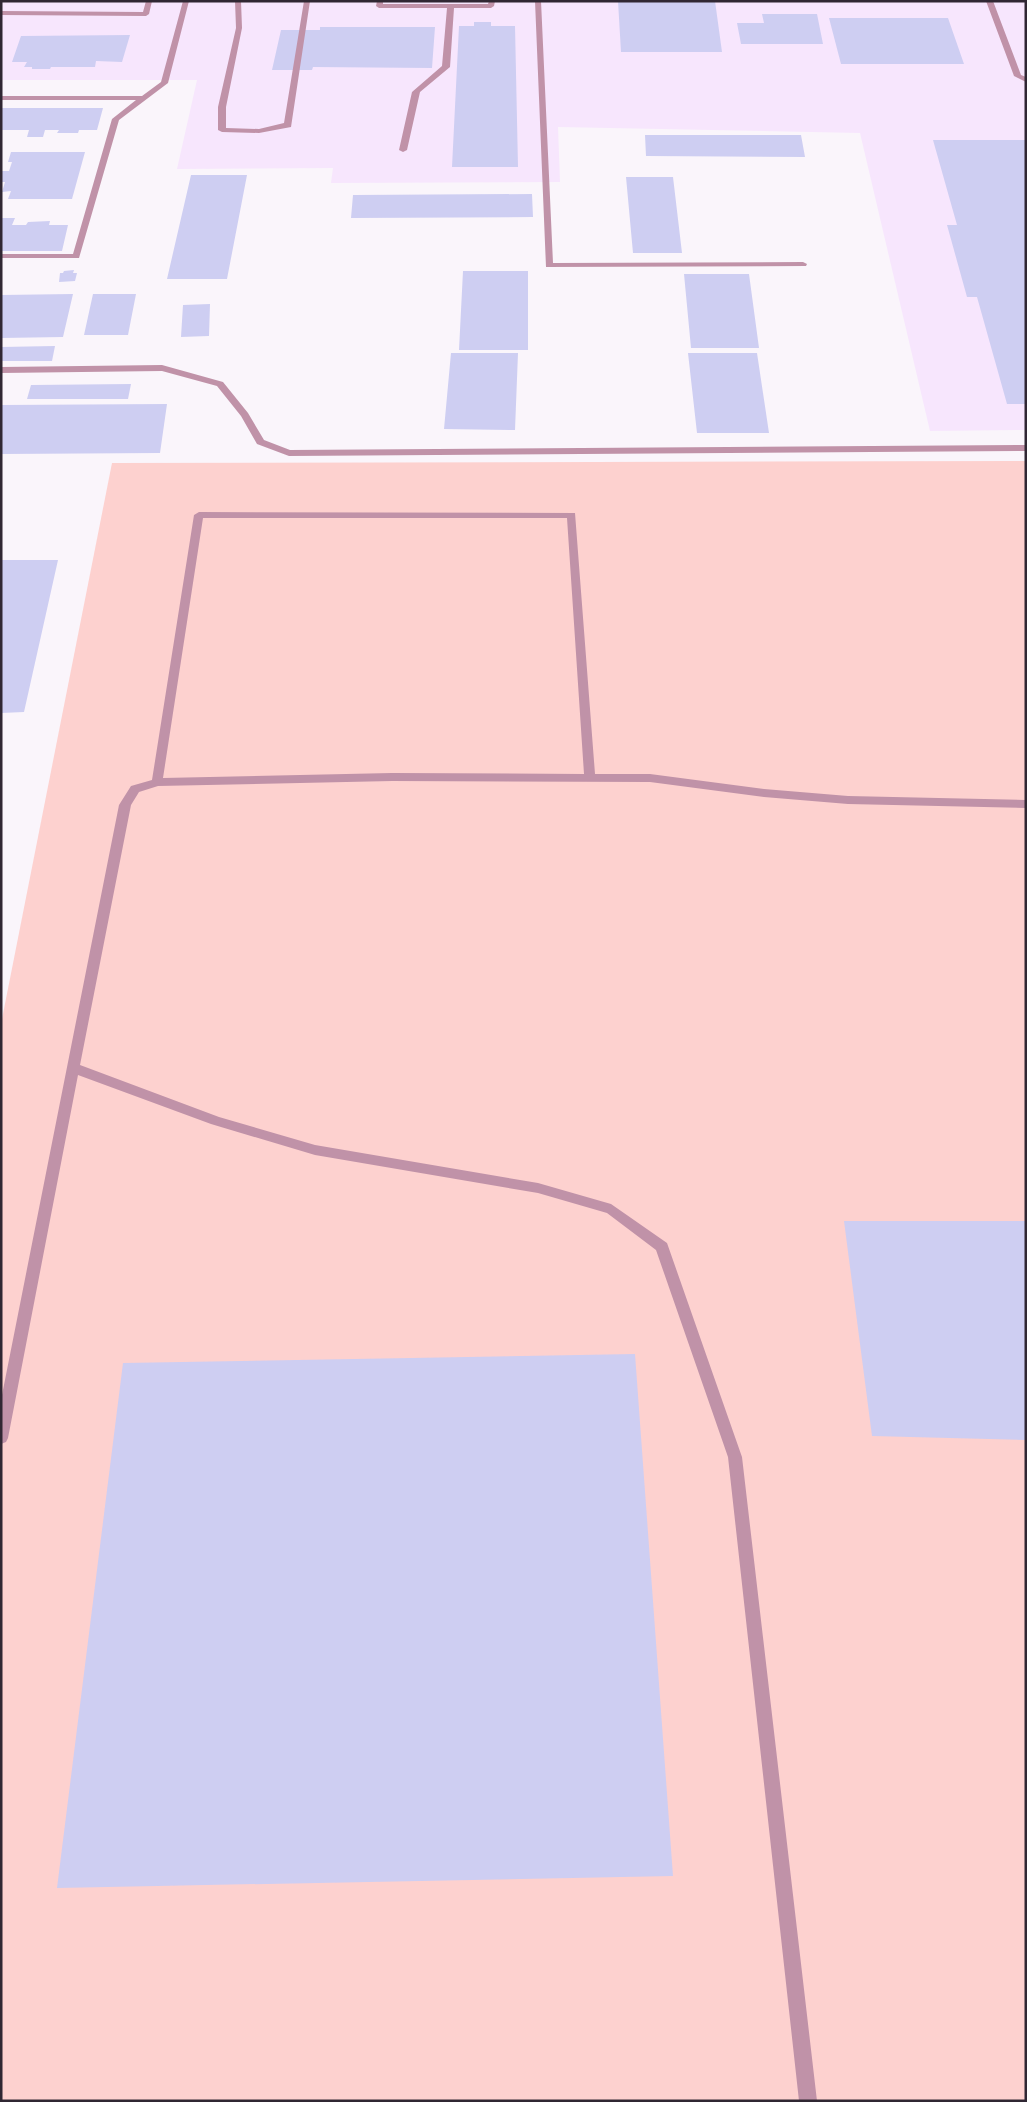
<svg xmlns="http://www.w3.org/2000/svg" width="1027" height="2102" font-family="'Nunito Sans',sans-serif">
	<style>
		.built { fill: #f7e6fd }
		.green { fill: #fdd1cf }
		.building { fill: #cecef2 }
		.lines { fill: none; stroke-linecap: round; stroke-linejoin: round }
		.service { fill: #c092a8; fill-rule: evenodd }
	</style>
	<rect width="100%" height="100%" fill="#faf5fb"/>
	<path class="built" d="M1,1H1026V430L930,431L860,133L558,127L560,182L331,183L333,168L177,169L197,80H1Z"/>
	<path class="green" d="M1026,461V2101H1V1024L112,463Z"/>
	<path class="building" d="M618,1H715L722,52H621Z
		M762,14H817L823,44H741L737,23H764Z
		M829,18H948L964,64H841Z
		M474,22H491V26H515L518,167H452L459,26H474Z
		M320,27H435L432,68L313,67L312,70H272L281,30H320Z
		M130,35L122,62L96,61L95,67H51L50,69H32V67H24L27,62H12L21,36Z
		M1,108H103L97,130H79L78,133H57L59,130H45L43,137H27L29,130H1Z
		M645,135H801L805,157L646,156Z
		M933,140H1026V404H1007L977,297H967L947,225H957Z
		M11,152H85L72,199H8L11,191L2,192L5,182H1V171H9L12,162H8Z
		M191,175H247L227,279H167Z
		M626,177H673L682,253H633Z
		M532,194L533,217L351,218L353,195Z
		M1,218H15L12,225H26L28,222L50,221L49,225H68L62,251H1Z
		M74,270L73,273H77L75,281L59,282L60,273H63L64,271Z
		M463,271H528V350H459Z
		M684,274H749L759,348H691Z
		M73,294L63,337L1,338V295Z
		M93,294H136L128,335H84Z
		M210,304L209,336L181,337L183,305Z
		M55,346L52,361H1V347Z
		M451,353H518L515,430L444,429Z
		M688,353H757L769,433H697Z
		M131,384L128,399H27L31,385Z
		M167,404L160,453L1,454V405Z
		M1,560H58L24,712L1,713Z
		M844,1221H1026V1440L872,1436Z
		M635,1354L673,1876L57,1888L123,1363Z"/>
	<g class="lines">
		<path class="service" d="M146,1H152L149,14L146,16L1,15V11L143,12Z
			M183,1H189L168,83L119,120L79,258H1V254H73L112,119L136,100H1V96H142L161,82Z
			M235,1H241L242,28L226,107V128L259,129L284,123L304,1H310L291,127L259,133L222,132L218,130V107L236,28Z
			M377,1H383V4H488L489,1H495L494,6L491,8H454L450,67L420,92L407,150L403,152L399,150L412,92L442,66L447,8H379L376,6Z
			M535,1H541L553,263L803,262L807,264L806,266L546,267Z
			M986,1H993L1021,75L1026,77V82L1014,76Z
			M162,365L223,382L248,413L264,440L290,450L1026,445V451L289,456L257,444L241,416L217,386L162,371L1,373V367Z
			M199,512L575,513L595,774H650L764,789L848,796L1026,800V808L848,804L764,797L650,782L392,781L158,786L139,792L131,805L80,1065L219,1117L315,1145L538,1183L611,1204L667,1243L742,1457L817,2101H799L728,1457L656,1250L607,1213L538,1193L315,1155L211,1124L78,1075L8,1438L6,1442L1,1444V1400L119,805L131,786L152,780L194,515ZM203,518H567L584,774L392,773L163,778Z"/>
	</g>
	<rect width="1027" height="2102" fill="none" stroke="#302733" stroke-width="5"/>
</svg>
